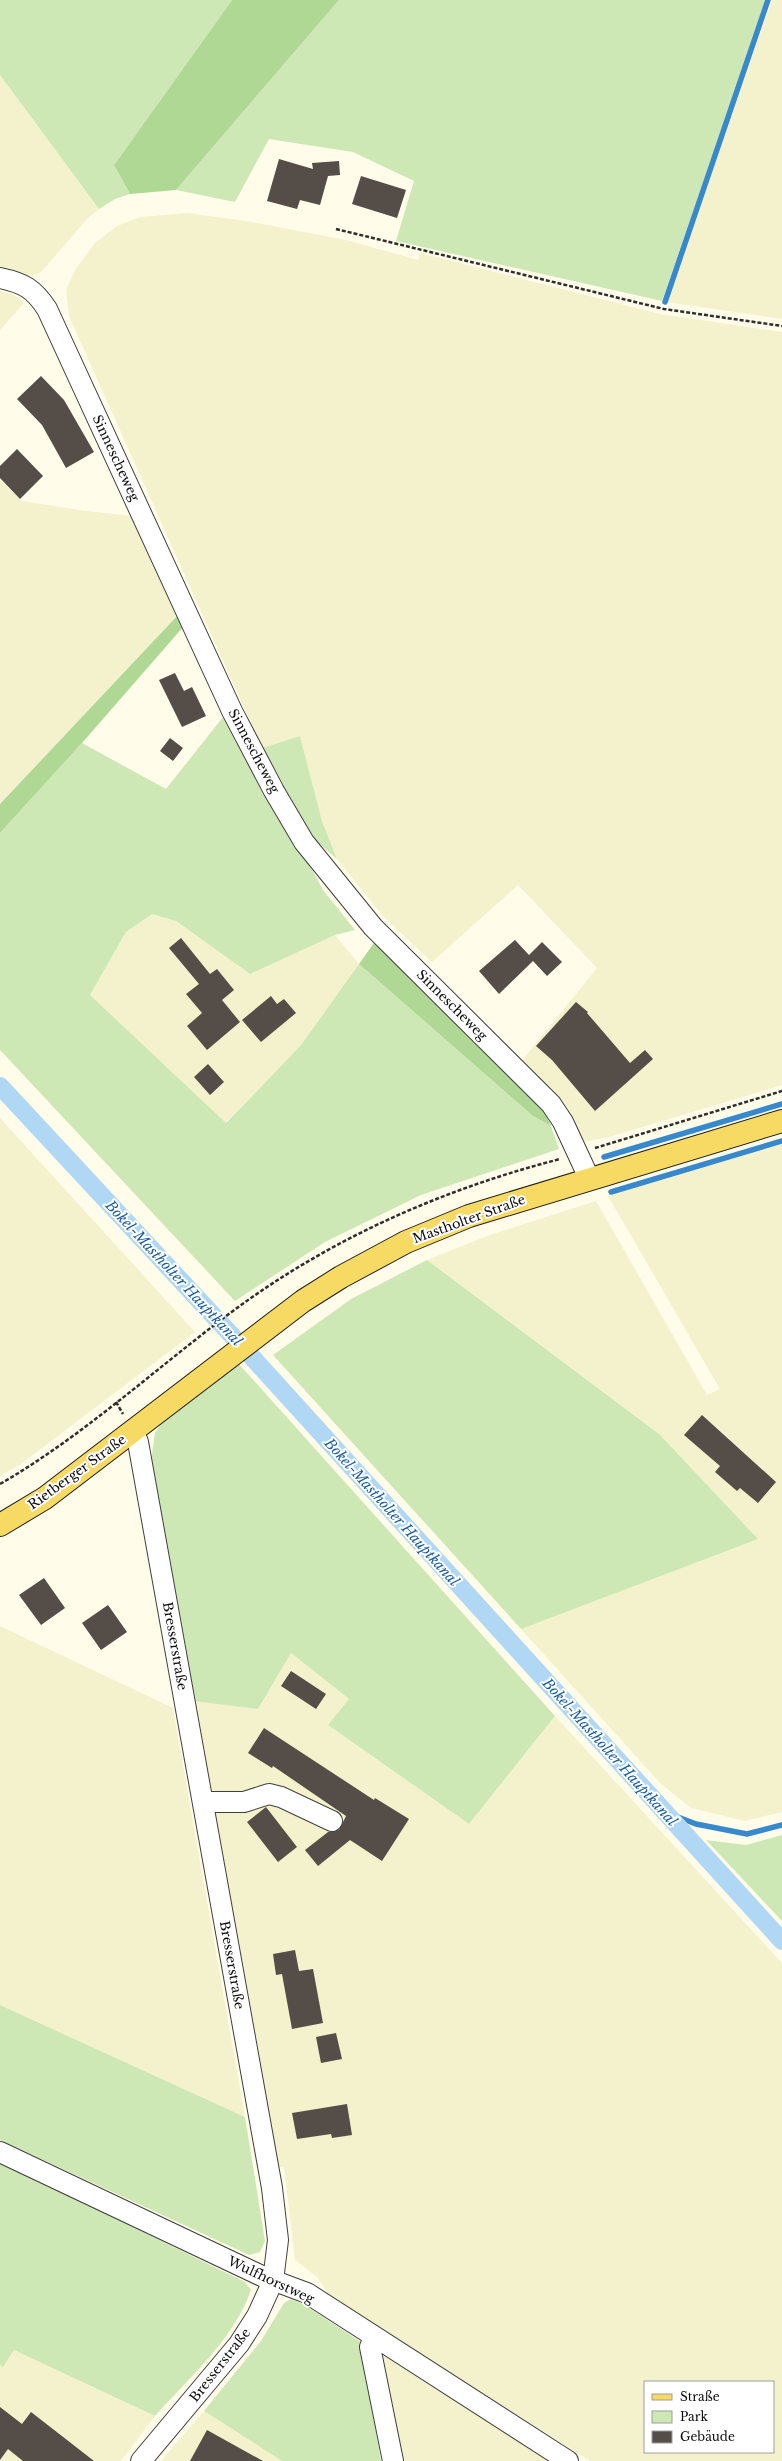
<svg xmlns="http://www.w3.org/2000/svg" width="782" height="2461" font-family="'Libre Baskerville',serif">
	<style>
		.farmland { fill: #f4f2cc; fill-rule: evenodd }
		.green { fill: #cde8b5 }
		.forest { fill: #b0d895 }
		.lines { fill: none; stroke-linecap: round; stroke-linejoin: round }
		.stream { stroke: #3889cb; stroke-width: 5.5 }
		.canal { stroke: #b0d8f5; stroke-width: 18 }
		.building { fill: #544d48 }
		.minor-casing { stroke: #3f3f3f; stroke-width: 22 }
		.major-casing { stroke: #1d1d1d; stroke-width: 24 }
		.path { stroke: #2e2e2e; stroke-width: 2.5; stroke-dasharray: 4 2; stroke-linecap: butt }
		.minor { stroke: #fff; stroke-width: 20 }
		.major { stroke: #f7da63; stroke-width: 22 }
		.labels { text-anchor: middle; dominant-baseline: central; stroke-width: 4; stroke-linejoin: round; paint-order: stroke }
		.street-label { font-size: 13px; fill: #0c0c0c; stroke: #fff }
		.water-label { font-size: 14px; font-style: italic; fill: #175b9b; stroke: #fff }
	</style>
	<rect width="100%" height="100%" fill="#fffcea"/>
	<path class="farmland" d="M772,0H782V319L667,302Z
		M0,75L99,209L87,219L43,270L36,275L22,276L0,271Z
		M188,213L252,222L346,240L418,260L420,253L660,314L782,332V1085L609,1137L585,1142L568,1119L521,1062L597,968L518,885L432,962L383,916L337,859L322,821L300,736L262,748L69,316L66,290L75,270L95,243L117,226L140,217Z
		M0,291L13,294L24,303L0,330Z
		M0,480L22,501L86,511L133,516L179,614L0,804Z
		M152,914L176,921L250,974L335,935L359,964L301,1045L225,1123L90,995L126,932Z
		M0,1118L195,1332L21,1464L0,1476Z
		M782,1144V1812L745,1821L691,1808L661,1784L521,1629L526,1626L659,1434L427,1260L490,1235L596,1201L707,1395L720,1389L608,1196Z
		M0,1626L173,1708L245,2117L0,2005Z
		M291,1653L349,1699L328,1725L469,1824L555,1716L782,1963V2461H590L329,2295L318,2278L295,2260L284,2167L278,2168L191,1700L258,1709ZM645,2382H773V2452H645Z
		M14,2350L155,2416L121,2461H0V2365L3,2367Z
		M384,2355L550,2461H402L383,2361Z
		M204,2411L282,2461H161Z"/>
	<path class="green" d="M0,0H232L114,165L130,194L115,199L99,209L0,75Z
		M339,0H766L662,301L396,241L414,181L353,152L269,139L235,202L176,190Z
		M227,712L323,890L355,930L335,935L250,974L176,921L152,914L126,932L90,995L226,1123L301,1045L359,964L533,1116L551,1126L559,1149L421,1195L325,1242L235,1301L0,1050V833L82,743L166,789Z
		M300,736L322,821L337,859L311,837L262,748Z
		M427,1260L659,1434L758,1539L521,1629L273,1355L351,1299Z
		M238,1363L555,1716L469,1824L328,1725L349,1699L291,1653L258,1709L194,1701L151,1461L155,1433L166,1416Z
		M782,1835V1921L706,1840L746,1845Z
		M0,2005L245,2117L265,2241L260,2252L249,2255L0,2140Z
		M0,2162L245,2282L251,2290C234,2339 189,2378 155,2416L14,2350L3,2367L0,2365Z
		M291,2299L303,2304L361,2342L381,2461H282L204,2411L261,2341L284,2303Z"/>
	<path class="forest" d="M232,0H339L176,190L130,194L114,165Z
		M179,614L184,626L82,743L0,833V804Z
		M376,940L544,1111L551,1126L533,1116L359,964Z"/>
	<g class="lines">
		<path class="stream" d="M665,302L768,0
			M604,1157L782,1104
			M611,1192L782,1141
			M665,1812L696,1824L747,1834L782,1825"/>
		<path class="canal" d="M0,1086L251,1356L782,1941"/>
	</g>
	<path class="building" d="M279,159L313,169L312,163L339,161L340,175L328,176L320,205L300,200L297,209L267,201Z
		M361,176L406,190L397,218L352,204Z
		M41,376L64,400L94,452L66,468L42,425L17,399Z
		M17,449L43,476L20,499L0,478V466Z
		M175,673L184,691L192,687L206,716L182,727L159,680Z
		M170,738L183,748L173,761L160,751Z
		M181,938L210,974L217,969L234,990L222,1000L240,1022L207,1050L187,1026L202,1013L186,994L199,984L169,948Z
		M515,940L529,955L542,942L562,962L547,976L533,961L499,994L479,971Z
		M271,996L277,1004L284,999L296,1013L261,1042L242,1020Z
		M576,1002L588,1012L587,1013L630,1063L645,1050L653,1059L595,1111L552,1060L536,1046Z
		M208,1064L224,1082L210,1095L194,1077Z
		M702,1415L776,1482L758,1503L740,1488L737,1491L715,1472L720,1466L684,1435Z
		M44,1578L65,1608L41,1625L19,1595Z
		M108,1605L127,1632L101,1650L82,1623Z
		M291,1671L326,1694L316,1709L281,1686Z
		M264,1728L374,1800L375,1798L409,1819L382,1861L350,1840L318,1866L305,1850L328,1832L339,1830L346,1816L273,1766L272,1768L248,1753Z
		M266,1807L297,1847L278,1862L247,1822Z
		M295,1950L299,1971L313,1969L323,2023L292,2029L282,1974L276,1975L273,1954Z
		M336,2033L342,2059L321,2063L316,2037Z
		M347,2104L352,2135L332,2138L331,2134L297,2139L292,2113Z
		M0,2407L22,2424L31,2412L94,2461H23L8,2449L0,2460Z
		M207,2430L263,2461H190Z"/>
	<g class="lines">
		<g class="minor-casing">
			<path id="minor" d="M0,278C24,283 34,289 47,309L232,711L274,791L304,842L373,927L551,1104L563,1122L589,1178
				M133,1430L138,1442L272,2188L278,2240L273,2281L257,2316L239,2344L141,2461
				M203,1802H244L269,1794L281,1797L332,1821
				M0,2152L264,2277L307,2293L568,2461
				M374,2337L370,2347L393,2461"/>
		</g>
		<g class="major-casing">
			<path id="major" d="M0,1525L45,1498L303,1301L341,1277L406,1242L469,1216L782,1121"/>
		</g>
		<path class="path" d="M336,229L664,309L782,326
			M595,1148L782,1091
			M116,1402L123,1414
			M0,1484C85,1435 158,1366 237,1308C334,1237 444,1189 560,1159"/>
		<use href="#minor" class="minor"/>
		<use href="#major" class="major"/>
	</g>
	<g class="labels">
		<g class="street-label">
			<text transform="translate(116 458) rotate(65)">Sinnescheweg</text>
			<text transform="translate(254 751) rotate(62)">Sinnescheweg</text>
			<text transform="translate(452 1005) rotate(45)">Sinnescheweg</text>
			<text transform="translate(469 1219) rotate(-20)">Mastholter Straße</text>
			<text transform="translate(77 1472) rotate(-36)">Rietberger Straße</text>
			<text transform="translate(175 1646) rotate(80)">Bresserstraße</text>
			<text transform="translate(232 1965) rotate(80)">Bresserstraße</text>
			<text transform="translate(271 2280) rotate(25)">Wulfhorstweg</text>
			<text transform="translate(220 2365) rotate(-52)">Bresserstraße</text>
		</g>
		<g class="water-label">
			<text transform="translate(174 1273) rotate(47)">Bokel-Mastholter Hauptkanal</text>
			<text transform="translate(392 1512) rotate(48)">Bokel-Mastholter Hauptkanal</text>
			<text transform="translate(610 1752) rotate(48)">Bokel-Mastholter Hauptkanal</text>
		</g>
	</g>
	<rect x="644" y="2381" width="130" height="72" fill="#ffffff" stroke="#9e9e9e"/>
	<rect x="652" y="2394" width="20" height="6" fill="#f7da63" stroke="#9e9e9e"/>
	<text x="680" y="2401" font-size="12" fill="#0c0c0c">Straße</text>
	<rect x="652" y="2411" width="20" height="12" fill="#cde8b5" stroke="#9e9e9e"/>
	<text x="680" y="2421" font-size="12" fill="#0c0c0c">Park</text>
	<rect x="652" y="2431" width="20" height="12" fill="#544d48" stroke="#9e9e9e"/>
	<text x="680" y="2441" font-size="12" fill="#0c0c0c">Gebäude</text>
</svg>
